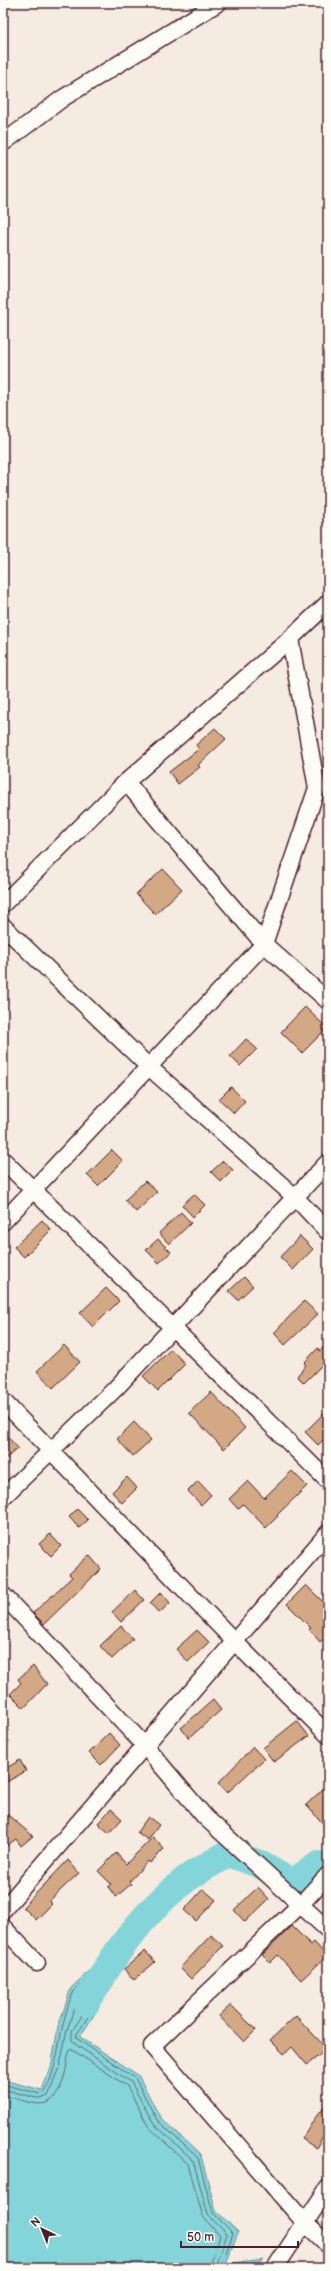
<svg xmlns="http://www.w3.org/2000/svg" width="331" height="2271" font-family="'Balsamiq Sans',sans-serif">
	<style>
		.water { fill: #84d5da; stroke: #6d8c94 }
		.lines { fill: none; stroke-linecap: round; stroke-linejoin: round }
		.shore { stroke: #616871; stroke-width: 1 }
		.river { stroke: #84d5da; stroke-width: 28 }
		.building { fill: #d3a884; stroke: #4a1f2b }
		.street-casing { stroke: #4a1f2b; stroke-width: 19 }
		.street { stroke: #fdfcf7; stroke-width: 16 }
	</style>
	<rect width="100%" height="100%" fill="#f5ebe0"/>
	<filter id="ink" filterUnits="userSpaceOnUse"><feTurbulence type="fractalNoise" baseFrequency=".025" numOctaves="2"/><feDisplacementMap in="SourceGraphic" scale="8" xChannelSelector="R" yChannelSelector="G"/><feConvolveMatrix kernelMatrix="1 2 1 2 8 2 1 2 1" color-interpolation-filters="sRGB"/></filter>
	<g filter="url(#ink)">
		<path class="water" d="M99,1962L114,1983L80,2037L138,2075L160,2117L201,2156L216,2211L238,2232L226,2264L263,2259L252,2268H3V2080L42,2090L51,2067L58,2027L71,1988Z"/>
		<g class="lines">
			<path class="shore" d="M3,2084L40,2094L45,2092C61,2061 58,2023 74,1991C79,1983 90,1976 97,1970H99L109,1984L77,2034L76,2038L135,2078L157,2120L198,2158L213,2213L233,2233L223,2262L226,2268
				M3,2089L40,2099L48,2096L59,2070L67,2030L79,1993L96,1977H99L103,1984L72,2031V2040L75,2044L131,2082L153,2123L193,2160L208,2215L227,2234L218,2261L219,2268
				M3,2095C40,2105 54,2116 66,2070C67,2064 67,2054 71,2049L127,2086L148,2126L188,2164L203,2217L220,2236L212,2260V2268"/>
			<path class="river" d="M86,2003C112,1957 142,1913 185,1880C198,1870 215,1862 229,1853L259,1864L292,1883L319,1865"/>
		</g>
		<path class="building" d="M215,728L226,739L198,765L200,767L178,784L169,772L199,749L196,745Z
			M163,869L182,889L155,914L136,894Z
			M305,1007L327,1028L302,1053L281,1032Z
			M246,1039L257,1049L240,1066L230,1056Z
			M231,1087L245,1101L234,1113L219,1099Z
			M112,1150L123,1161L98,1186L87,1175Z
			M223,1161L233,1170L221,1182L211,1172Z
			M145,1181L157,1192L136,1212L125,1200Z
			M194,1194L205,1205L193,1217L182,1205Z
			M181,1212L191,1223L169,1244L159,1233Z
			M42,1220L51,1230L24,1257L14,1247Z
			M300,1236L313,1249L293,1270L280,1257Z
			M158,1239L171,1252L159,1263L146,1250Z
			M244,1277L253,1286L238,1300L229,1291Z
			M106,1288L119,1301L93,1327L80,1313Z
			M304,1301L318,1314L285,1345L274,1333Z
			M328,1342V1359L304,1383L297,1376L306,1365L304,1363L318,1348L320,1351Z
			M64,1345L80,1362L53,1388L37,1371Z
			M171,1349L185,1364L158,1391L143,1376Z
			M211,1392L245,1428L224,1449L189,1413Z
			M328,1409V1435L318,1445L305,1432Z
			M134,1422L151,1440L133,1456L117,1439Z
			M3,1432L18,1448L3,1461Z
			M292,1471L307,1486L277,1515L278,1516L266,1528L243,1504L238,1509L229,1499L248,1481L264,1498Z
			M127,1477L137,1488L122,1503L112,1492Z
			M198,1481L211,1495L201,1505L188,1491Z
			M77,1509L88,1520L79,1528L69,1517Z
			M50,1534L61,1546L51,1556L39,1544Z
			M89,1555L101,1569L44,1624L33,1613L72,1577L69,1574Z
			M306,1585L328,1607V1635L320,1642L309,1629L311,1628L287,1604Z
			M135,1590L144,1600L121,1622L112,1612Z
			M161,1592L170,1603L159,1613L150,1603Z
			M121,1626L133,1639L112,1659L100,1646Z
			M197,1630L209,1642L188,1662L176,1649Z
			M33,1666L47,1684L24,1708L10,1694L21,1683L18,1679Z
			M213,1700L221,1710L189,1738L181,1728Z
			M297,1721L309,1736L274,1762L263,1748Z
			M109,1733L120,1745L101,1765L89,1753Z
			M253,1747L264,1759L227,1793L218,1783Z
			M20,1760L26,1771L3,1784V1770Z
			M328,1784V1829L306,1805Z
			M111,1809L122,1819L109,1833L98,1823Z
			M3,1811L33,1836L21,1846L16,1839L3,1848Z
			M148,1817L159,1825L148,1840L137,1832Z
			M153,1837L164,1849L150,1863L148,1861L129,1882L131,1884L116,1897L108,1887L111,1884L98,1871L116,1853L126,1864Z
			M68,1860L79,1873L49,1901L52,1904L36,1920L23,1907Z
			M258,1887L269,1899L245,1922L234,1910Z
			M203,1889L216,1900L196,1921L184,1910Z
			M292,1926L311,1945L314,1942L327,1956L301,1980L278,1955L270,1963L262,1955Z
			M211,1935L223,1946L191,1979L180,1968Z
			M145,1951L155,1962L134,1980L124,1969Z
			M231,2005L256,2030L244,2042L219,2016Z
			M296,2016L327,2049L307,2065L292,2047L284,2054L270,2040Z
			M328,2102V2128L316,2148L302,2139L315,2118Z"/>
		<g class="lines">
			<g class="street-casing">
				<path id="street" d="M3,143L63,98L218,3
					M126,782L264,944L328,1001
					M3,904L126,782L290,639L328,603
					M3,926L149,1067L295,1197L328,1232
					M3,1160L328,1481
					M3,1222L264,944L317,788L290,639
					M3,1401L235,1642L328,1735
					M3,1497L115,1389L328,1162
					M3,1595L145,1746L205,1817L328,1930
					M328,1875L301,1904L152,2046L306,2224L328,2245
					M3,1910L328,1533
					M3,1927L37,1963
					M275,2268L328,2188"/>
			</g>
			<use href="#street" class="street"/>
		</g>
	</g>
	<rect width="331" height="2271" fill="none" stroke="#fdfcf7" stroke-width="16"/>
	<rect x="8" y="8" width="315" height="2255" fill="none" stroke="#4a1f2b" stroke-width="1.5" filter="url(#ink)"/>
	<g transform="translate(42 2229) rotate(317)" stroke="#fdfcf7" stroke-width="3" paint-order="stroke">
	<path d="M0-3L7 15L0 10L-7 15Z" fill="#4a1f2b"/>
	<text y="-6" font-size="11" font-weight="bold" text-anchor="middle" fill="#4a1f2b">N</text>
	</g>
	<path d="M181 2241v6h117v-6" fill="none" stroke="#4a1f2b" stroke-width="2"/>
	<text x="187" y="2241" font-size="12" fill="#4a1f2b" stroke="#fdfcf7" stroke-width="3" paint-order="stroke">50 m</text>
</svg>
